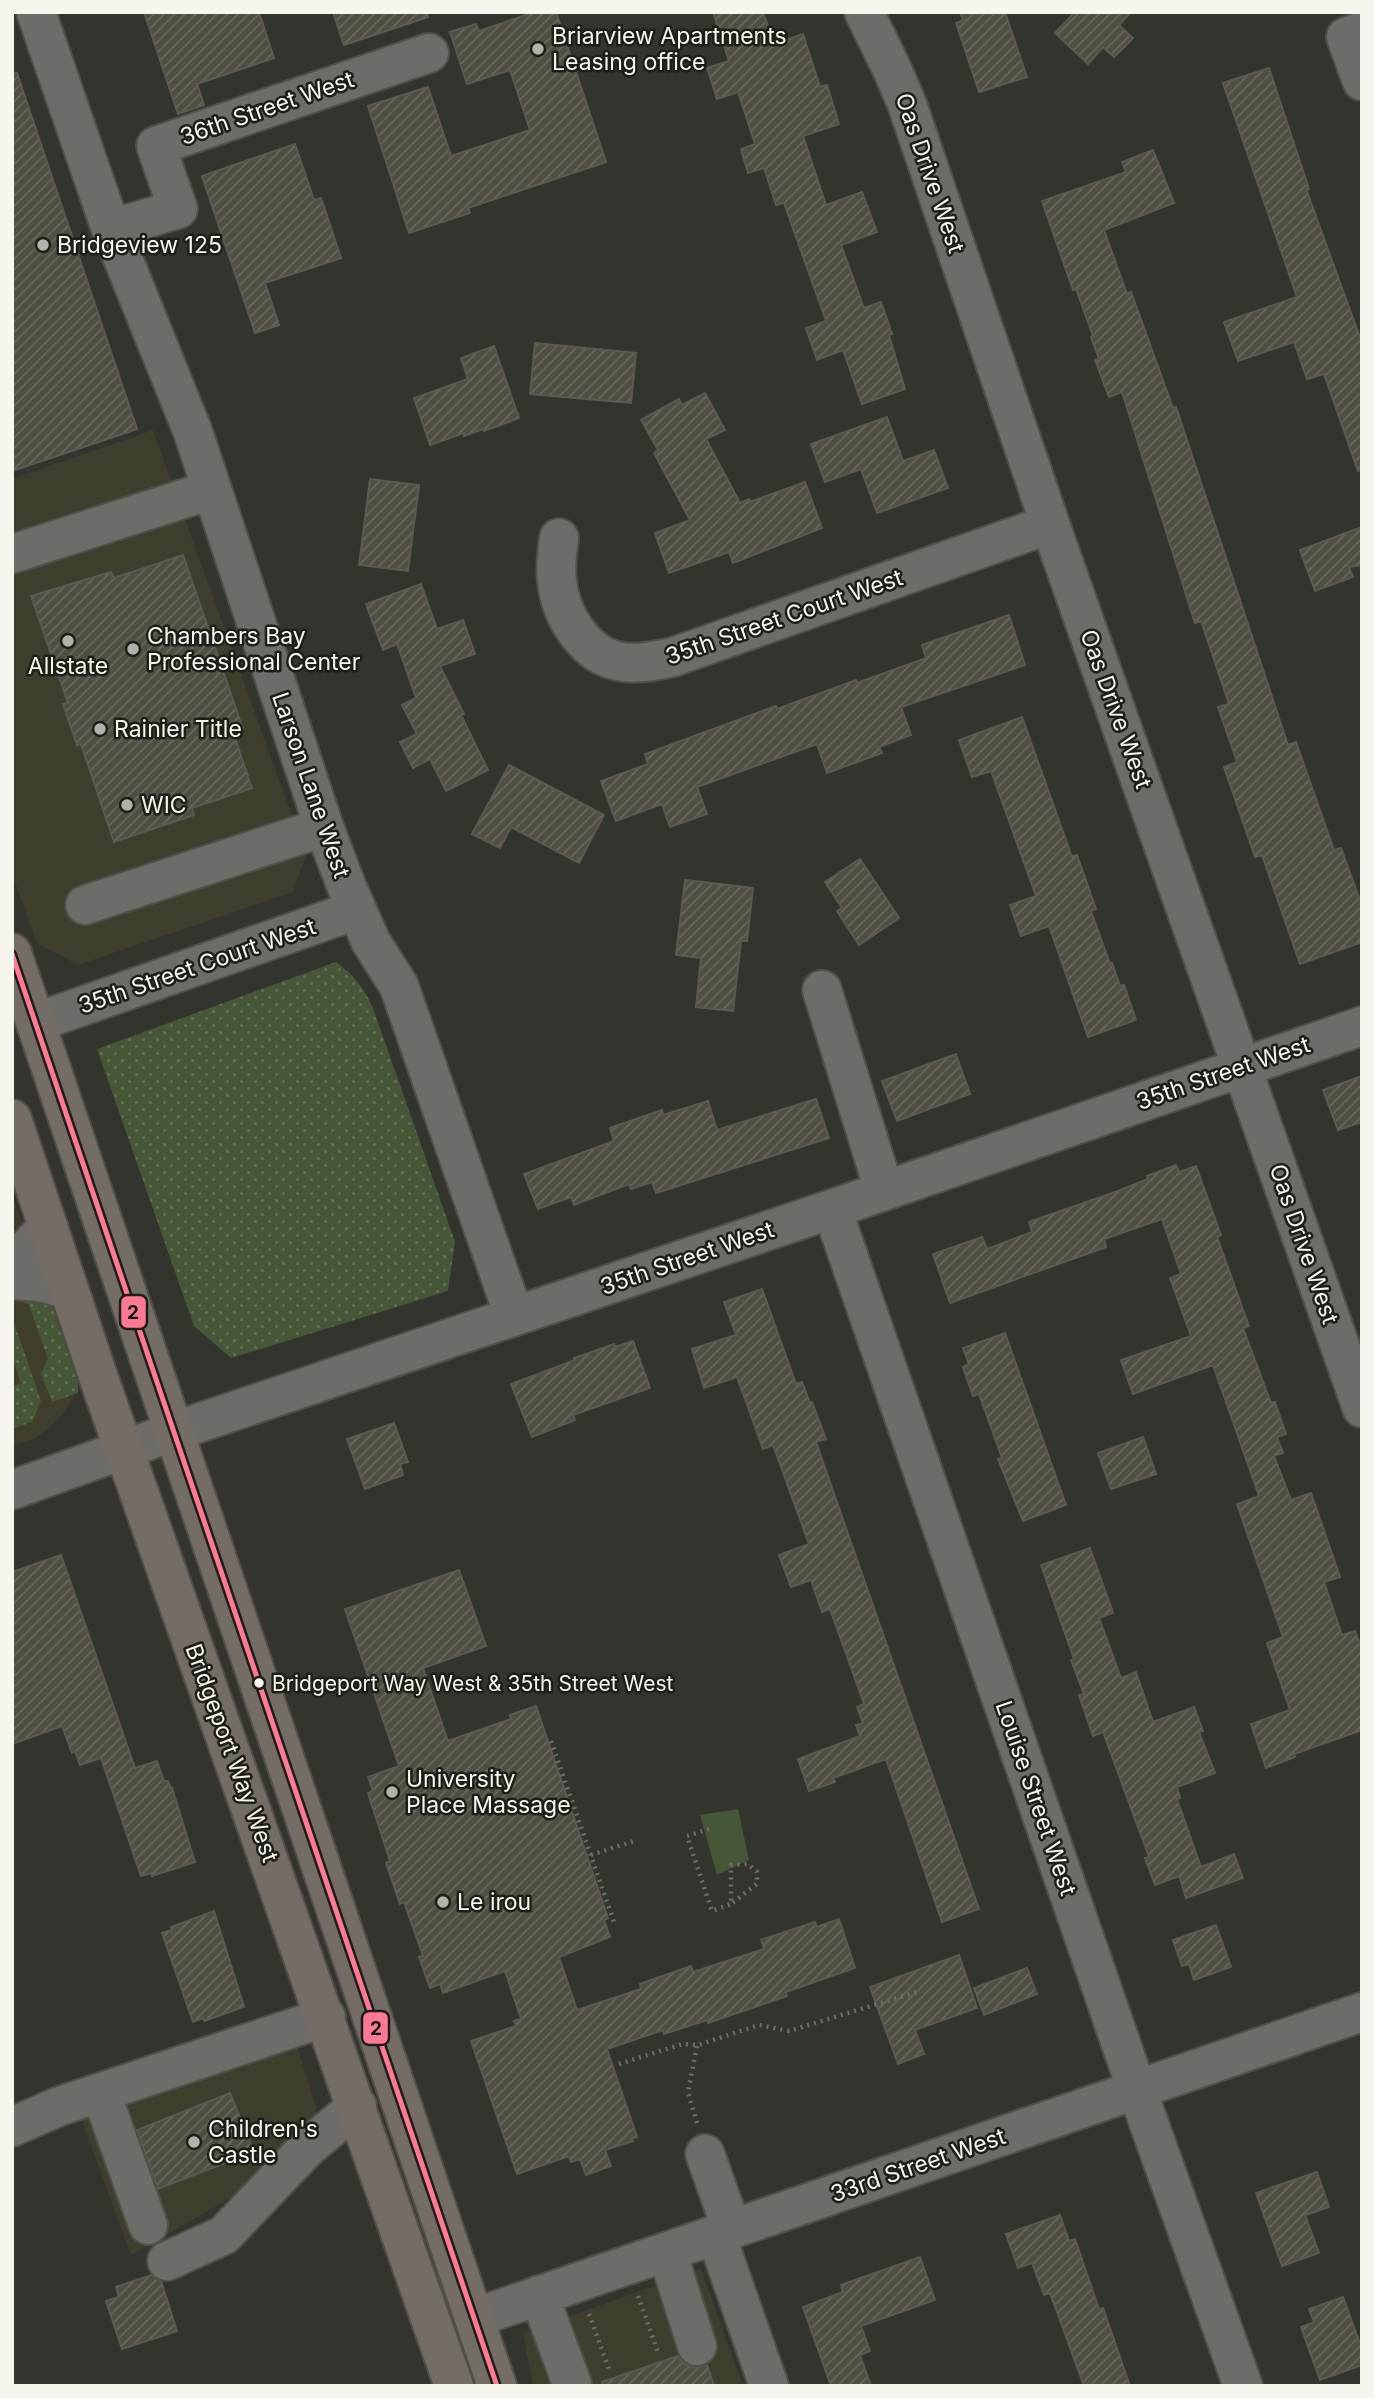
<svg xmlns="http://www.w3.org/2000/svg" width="1374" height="2398" font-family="Inter,sans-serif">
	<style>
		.built { fill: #3f3d2c }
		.grass { fill: url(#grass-dots) }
		.park { fill: #465738 }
		.building { fill: url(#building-hatch); stroke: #5a5954; stroke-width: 2 }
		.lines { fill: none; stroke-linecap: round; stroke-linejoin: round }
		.minor-casing { stroke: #504f4a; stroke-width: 42 }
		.major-casing { stroke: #504f4a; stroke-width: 42 }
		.path { stroke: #6e6d69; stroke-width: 4.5; stroke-dasharray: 2 5; stroke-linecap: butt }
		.minor { stroke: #6d6c68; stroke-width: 38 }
		.major { stroke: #736d65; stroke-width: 38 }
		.bus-1-casing { stroke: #1e1d18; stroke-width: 10 }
		.bus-1 { stroke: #fe7a93; stroke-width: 5 }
		.poi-dot { fill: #b2b1ab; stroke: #1e1d18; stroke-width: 2.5 }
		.bus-dot { fill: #f6f5ee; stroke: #1e1d18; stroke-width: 2.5 }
		.labels { text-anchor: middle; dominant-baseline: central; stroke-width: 5; stroke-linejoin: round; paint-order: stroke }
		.bus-label { font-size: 21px; fill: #f6f5ee; stroke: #1e1d18; text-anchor: start }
		.poi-label { font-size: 23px; fill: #f6f5ee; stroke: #1e1d18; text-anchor: start }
		.street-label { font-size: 23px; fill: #f6f5ee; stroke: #1e1d18 }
		.line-badge { stroke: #1e1d18; stroke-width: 2.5 }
		.pale-badge-label { font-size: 19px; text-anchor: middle; font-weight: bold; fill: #111 }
	</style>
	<defs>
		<pattern id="grass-dots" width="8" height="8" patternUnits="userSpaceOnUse" patternTransform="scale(1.75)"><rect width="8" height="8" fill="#465738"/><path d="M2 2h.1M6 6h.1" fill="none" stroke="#617055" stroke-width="1.8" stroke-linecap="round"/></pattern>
		<pattern id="building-hatch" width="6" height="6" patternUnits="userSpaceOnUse" patternTransform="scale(1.75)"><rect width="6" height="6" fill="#504e41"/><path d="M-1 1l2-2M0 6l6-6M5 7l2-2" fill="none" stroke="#6a685d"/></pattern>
	</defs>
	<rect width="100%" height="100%" fill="#34342e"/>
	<path class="built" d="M153,430L306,855L293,892L78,965L37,943L12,874V479Z
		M12,1194L78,1389L64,1412L49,1428L34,1439L12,1446Z
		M296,2043L322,2126L272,2160L231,2198L131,2255L78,2110Z
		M701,2269L743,2386H533L523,2333Z"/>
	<path class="grass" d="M336,962C354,975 364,988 373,1008L455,1242L448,1291L231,1358L194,1326L97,1049Z
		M20,1300L51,1302L78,1382V1393L52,1402L41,1374L48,1359L29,1305Z
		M12,1317L41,1401L32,1422L12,1429V1386L21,1383L12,1357Z"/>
	<path class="park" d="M738,1809L749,1860L717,1875L700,1815Z"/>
	<path class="building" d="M144,12H259L274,58L197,84L204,105L178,114Z
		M333,12H427L428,17L344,45Z
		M535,12H556L606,162L468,208L470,213L409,233L368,106L428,87L451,156L530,130L510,70L467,84L450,32L476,24L479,31Z
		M713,12H763L774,44L803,34L820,87L827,85L839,124L803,136L826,205L862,192L877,232L841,245L864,308L881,302L892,334L889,335L905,389L862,404L843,350L817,360L806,328L826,321L784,203L776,205L764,168L748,173L741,149L755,144L738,92L717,99L707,68L729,61Z
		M960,12H1005L1027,77L979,92L956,23L963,20Z
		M1075,12H1131L1119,25L1133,38L1114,57L1103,47L1088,64L1055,33Z
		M1269,68L1309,189H1306L1362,343V470L1358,471L1324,374L1307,379L1294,342L1238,361L1224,322L1297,297L1223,83Z
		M17,73L137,429L12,471V74Z
		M295,144L314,200L321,198L341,258L265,283L279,325L255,333L202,176Z
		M1153,150L1174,203L1104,230L1127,294L1131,292L1173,408L1176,407L1288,745L1296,742L1334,850L1341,848L1362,906V942L1300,964L1262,855L1255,857L1224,767L1237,762L1218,707L1229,704L1201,621L1195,623L1122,392L1109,397L1095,360L1099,359L1091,337L1093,336L1076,289L1073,290L1042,201L1126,172L1122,162Z
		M535,343L636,353L631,403L530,394Z
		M494,346L519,418L484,431L483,429L464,436V433L430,445L414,398L468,379L461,358Z
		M705,393L725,430L706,439L740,503L749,499L750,502L805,482L822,528L733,563L729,552L669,573L655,533L690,520L654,453L658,450L641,420L679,399L682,405Z
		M887,417L903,461L934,450L948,488L877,513L861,469L825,482L811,444Z
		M370,479L419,485L408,571L359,565Z
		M1362,527V565L1349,567L1353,577L1315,591L1300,550Z
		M183,555L243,729L233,732L252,788L192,808L194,815L114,842L81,744L77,745L63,704L68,703L31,596L111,572L114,578Z
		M421,584L437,629L463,620L475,654L440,666L464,714L461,715L488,770L446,791L430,759L413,768L400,742L417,734L402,705L416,698L397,644L383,650L366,604Z
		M1009,615L1025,665L901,707L911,735L879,747L882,753L827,773L817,744L697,787L707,814L670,827L662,804L616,821L601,781L648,764L645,754L776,706L777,709L856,680L857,683L926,658L922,645Z
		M1022,717L1072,857L1077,855L1096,909L1091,911L1110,964L1112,963L1120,986L1124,985L1136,1020L1088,1037L1049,926L1021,936L1010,905L1036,896L991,771L972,777L959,740Z
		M509,765L604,815L579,863L511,827L500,848L472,834Z
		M860,859L899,918L859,945L837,911L842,908L825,882Z
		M685,880L753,888L747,941H741L733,1011L696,1007L701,958L676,955Z
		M956,1054L970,1094L897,1121L882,1081Z
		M1362,1076V1122L1338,1130L1323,1090Z
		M816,1099L829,1138L656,1193L652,1182L631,1189L629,1184L574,1205L571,1197L538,1209L524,1174L614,1141L610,1128L662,1110L663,1115L708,1101L717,1130Z
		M1176,1165L1179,1172L1196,1166L1221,1235L1217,1237L1249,1326L1243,1328L1271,1403L1275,1402L1286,1434L1277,1437L1283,1453L1274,1456L1291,1500L1311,1493L1340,1577L1324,1582L1342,1635L1355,1631L1362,1649V1730L1294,1754L1295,1757L1266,1768L1251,1724L1290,1710L1267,1643L1283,1637L1237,1504L1259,1496L1213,1365L1133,1394L1121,1360L1191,1336L1170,1278L1181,1274L1162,1219L1104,1239L1106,1247L950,1303L933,1254L982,1237L987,1249L1032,1232L1029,1222L1118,1191L1148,1179L1147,1176Z
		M762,1289L796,1384L802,1382L810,1403L812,1402L826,1439L816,1442L979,1909L942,1922L886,1759L833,1778L835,1782L809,1791L798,1759L860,1736L856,1725L863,1723L857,1707L864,1704L830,1609L822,1612L811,1580L791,1587L779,1555L809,1544L773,1445L763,1449L737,1377L704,1388L692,1349L736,1335L724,1302Z
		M1005,1333L1066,1505L1023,1521L998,1459L1002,1458L979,1394L973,1396L963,1367L969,1364L963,1348Z
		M633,1341L650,1388L573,1415L575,1420L532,1437L511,1384L575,1360L574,1358L614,1344L615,1347Z
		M394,1423L408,1462L400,1464L403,1475L365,1489L347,1439Z
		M1143,1437L1156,1474L1111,1489L1098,1453Z
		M1090,1548L1113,1613L1099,1618L1121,1678L1136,1672L1153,1722L1194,1707L1203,1731L1199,1732L1215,1773L1177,1787L1180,1798L1177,1799L1201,1867L1234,1854L1243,1878L1186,1898L1179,1876L1155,1885L1145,1858L1149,1857L1103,1732L1093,1736L1079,1695L1084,1694L1071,1660L1074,1659L1041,1565Z
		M61,1555L135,1768L157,1761L164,1781H168L171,1789L172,1788L195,1862L152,1876L151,1873L141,1876L101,1758L80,1765L75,1751L72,1753L62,1726L12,1744V1572Z
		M459,1570L486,1646L423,1668L448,1741L511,1719L510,1715L536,1706L608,1918L604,1920L610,1937L559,1957L577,2010L641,1989L640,1984L691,1966L693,1972L764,1949L761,1940L815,1922L817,1927L839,1919L855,1968L786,1992L787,1996L708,2023L707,2020L664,2034L663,2030L607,2049L637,2137L632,2138L633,2141L605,2150L611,2166L586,2175L580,2159L571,2162L569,2156L517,2174L471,2041L516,2026L514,2021L521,2019L505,1971L443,1993L440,1984L430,1988L419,1957L423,1956L404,1902L400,1904L386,1863L390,1861L368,1793L373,1791L368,1777L399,1766L345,1609Z
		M214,1911L244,2007L204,2021L203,2018L193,2022L162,1933L172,1930L171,1927Z
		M1216,1925L1231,1967L1194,1980L1189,1964L1182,1966L1173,1940Z
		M959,1955L977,2008L915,2030L924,2054L898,2064L870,1987Z
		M1027,1968L1037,1994L984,2015L974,1988Z
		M230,2093L254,2152L158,2189L137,2130Z
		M1317,2172L1329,2207L1305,2215L1319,2253L1282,2266L1256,2193Z
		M1060,2215L1069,2241L1075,2239L1099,2309L1103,2308L1130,2386H1084L1050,2293L1044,2295L1032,2263L1018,2268L1006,2234Z
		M920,2257L935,2300L861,2326L870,2351L860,2355L871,2386H831L803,2307L843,2292L841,2285Z
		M151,2275L161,2281L177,2331L122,2349L106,2301L119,2297L116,2287Z
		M1343,2297L1362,2349V2365L1320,2380L1301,2327L1314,2322L1309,2309Z
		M678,2356L683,2363L692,2367L707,2365L714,2386H603L602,2382Z"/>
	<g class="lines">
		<g class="minor-casing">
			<path id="minor" d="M36,12L111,229L193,432L324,827L346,885L371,942L399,986L514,1316
				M864,12L891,67L907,104L1050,524L1362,1408
				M1362,31L1346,37L1362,81
				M111,229L178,209L156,146L429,53
				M559,538C557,552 555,567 557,581C560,613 582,651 614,660C633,666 654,661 673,657L1050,524
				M12,554L211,490
				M85,905L324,827
				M822,990L884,1190
				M37,1022L356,910
				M832,1209L1137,2090L1243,2386
				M12,1265L48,1226
				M12,1280L39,1282L69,1290
				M12,1490L175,1431L832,1209L1362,1026
				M101,2093L148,2225
				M12,2127L60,2106L326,2017
				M705,2154L732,2230
				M716,2235L769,2386
				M667,2252L697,2346
				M167,2261L224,2235L306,2149L357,2106
				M539,2295L572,2384
				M474,2318L1362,2012"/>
		</g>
		<g class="major-casing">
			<path id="major" d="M12,953L497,2386
				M12,1119L99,1379L454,2386"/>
		</g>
		<path class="path" d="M551,1741L614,1922
			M709,1829L687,1836L712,1911L731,1904V1865L748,1864L757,1872V1884L731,1904
			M591,1855L634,1841
			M619,2064L683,2044L698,2045L759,2025L789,2031L920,1991
			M697,2123L688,2092L697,2046
			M638,2296L659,2355
			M589,2314L610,2372"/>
		<use href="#minor" class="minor"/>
		<use href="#major" class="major"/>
		<g class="bus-1-casing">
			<path id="bus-1" d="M12,954L497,2386"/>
		</g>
		<use href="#bus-1" class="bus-1"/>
	</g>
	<g class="poi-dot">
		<circle cx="538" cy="49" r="7"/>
		<circle cx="43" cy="245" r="7"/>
		<circle cx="68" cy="641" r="7"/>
		<circle cx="133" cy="649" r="7"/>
		<circle cx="100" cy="729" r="7"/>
		<circle cx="127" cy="805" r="7"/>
		<circle cx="392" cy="1792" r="7"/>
		<circle cx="443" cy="1902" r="7"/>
		<circle cx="194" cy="2142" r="7"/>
	</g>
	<circle class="bus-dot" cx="259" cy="1683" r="6"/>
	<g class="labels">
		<g class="bus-label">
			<text x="272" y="1683">Bridgeport Way West &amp; 35th Street West</text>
		</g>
		<g class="poi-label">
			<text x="552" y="36">Briarview Apartments<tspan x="552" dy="26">Leasing office</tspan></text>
			<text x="57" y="245">Bridgeview 125</text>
			<text x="147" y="636">Chambers Bay<tspan x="147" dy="26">Professional Center</tspan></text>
			<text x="68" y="666" text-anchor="middle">Allstate</text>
			<text x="114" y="729">Rainier Title</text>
			<text x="141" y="805">WIC</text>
			<text x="406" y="1779">University<tspan x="406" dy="26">Place Massage</tspan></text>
			<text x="457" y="1902">Le irou</text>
			<text x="208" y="2129">Children's<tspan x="208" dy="26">Castle</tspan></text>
		</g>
		<g class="street-label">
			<text transform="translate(267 108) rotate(-19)">36th Street West</text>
			<text transform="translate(930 173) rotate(71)">Oas Drive West</text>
			<text transform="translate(784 617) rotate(-19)">35th Street Court West</text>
			<text transform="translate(1116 709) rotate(70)">Oas Drive West</text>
			<text transform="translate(311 785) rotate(71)">Larson Lane West</text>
			<text transform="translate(197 966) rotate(-19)">35th Street Court West</text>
			<text transform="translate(1223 1073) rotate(-19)">35th Street West</text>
			<text transform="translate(1304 1244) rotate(71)">Oas Drive West</text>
			<text transform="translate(687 1258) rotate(-19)">35th Street West</text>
			<text transform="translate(232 1753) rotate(70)">Bridgeport Way West</text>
			<text transform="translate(1036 1798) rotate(71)">Louise Street West</text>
			<text transform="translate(918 2165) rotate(-19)">33rd Street West</text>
		</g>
	</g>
	<g class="line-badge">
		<rect x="120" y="1295" width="27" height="34" rx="7" fill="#fe7a93"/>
		<rect x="362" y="2011" width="27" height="34" rx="7" fill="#fe7a93"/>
	</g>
	<g class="pale-badge-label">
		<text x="133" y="1319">2</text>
		<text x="376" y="2035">2</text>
	</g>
	<rect width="1374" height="2398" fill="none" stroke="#f6f5ee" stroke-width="28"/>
</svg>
